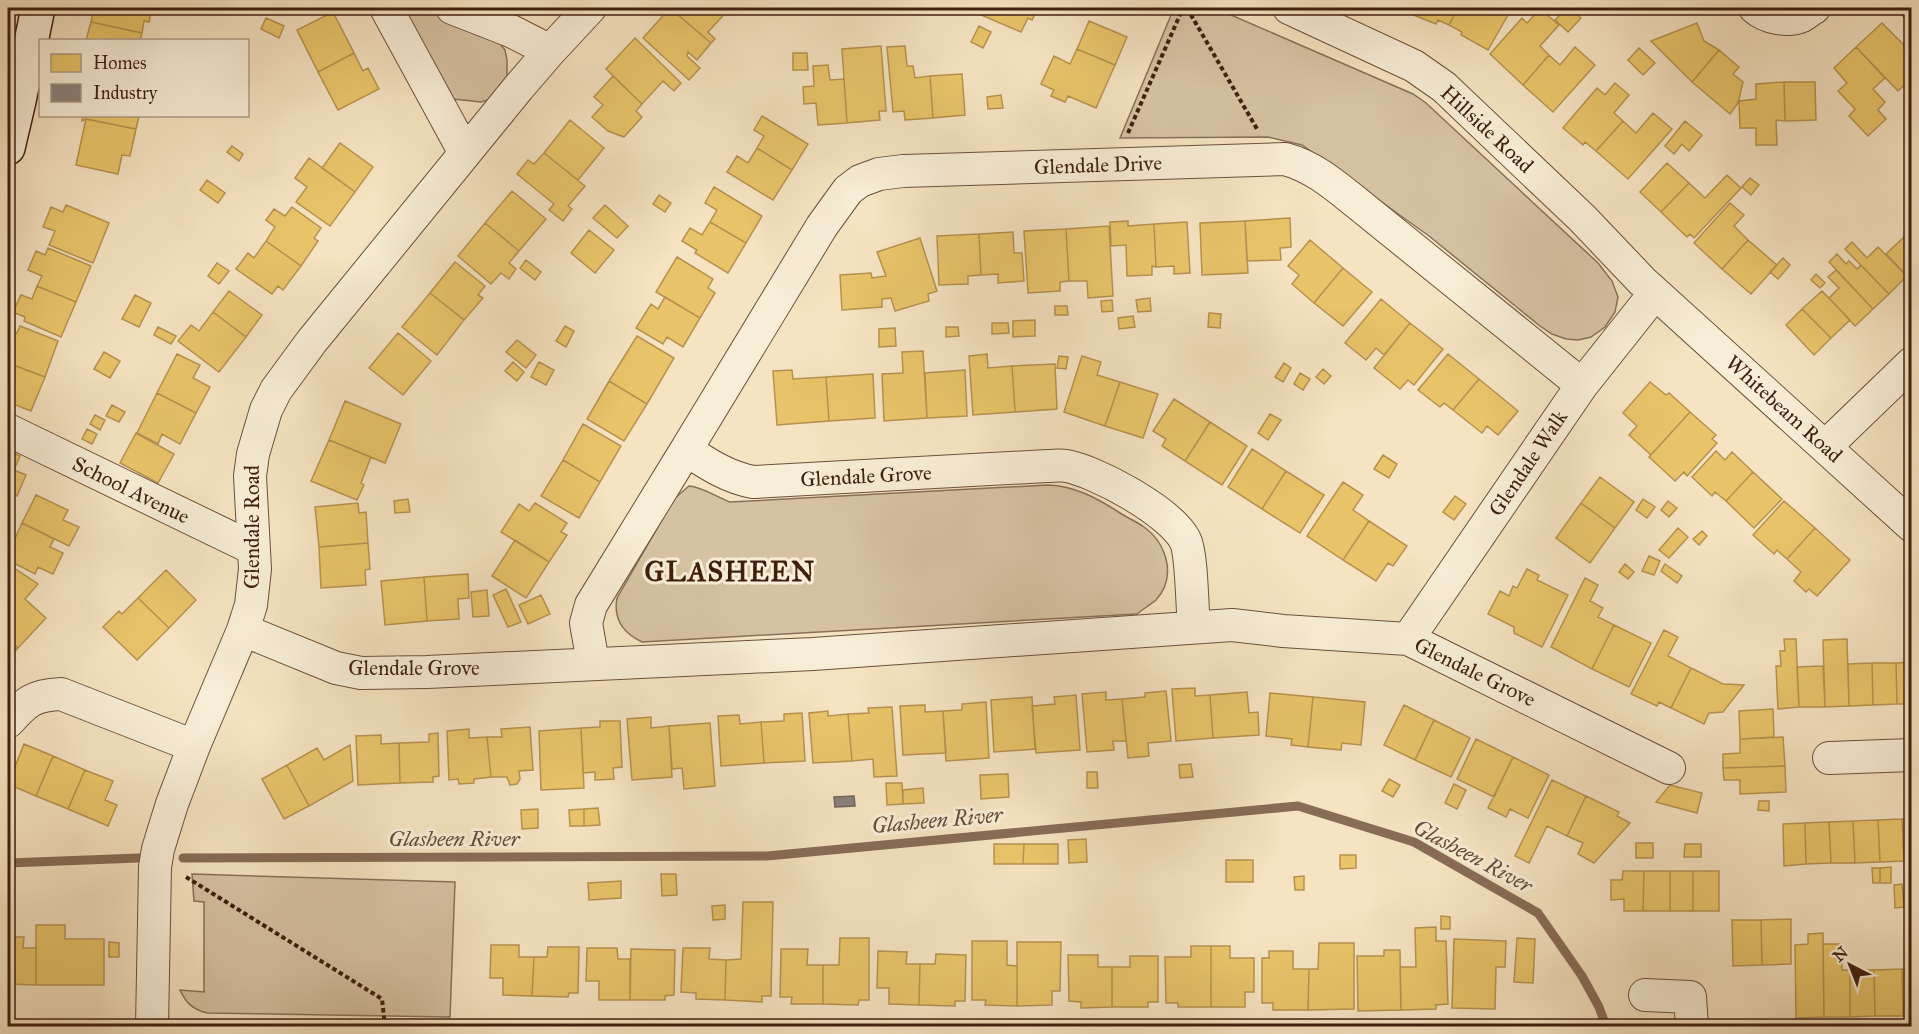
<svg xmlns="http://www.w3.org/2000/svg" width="1919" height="1034" font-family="'IM FELL Great Primer',serif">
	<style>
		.green { fill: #d6c2a3; stroke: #8a705a; stroke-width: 1.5 }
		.homes { fill: #e9c46a; stroke: #b6924f; stroke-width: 1.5 }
		.industry { fill: #8a817c; stroke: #73645c; stroke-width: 1.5 }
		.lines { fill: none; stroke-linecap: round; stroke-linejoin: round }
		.stream { stroke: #876c56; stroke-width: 9 }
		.street-casing { stroke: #6c503c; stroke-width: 34 }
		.secondary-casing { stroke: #3e1f10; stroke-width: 36 }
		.path { stroke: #3e1f10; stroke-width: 4; stroke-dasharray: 4.5 3; stroke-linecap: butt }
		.street { stroke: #f8edd7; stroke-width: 32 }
		.secondary { stroke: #f8edd7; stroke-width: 33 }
		.labels { text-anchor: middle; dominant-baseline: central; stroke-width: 6; stroke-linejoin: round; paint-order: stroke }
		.street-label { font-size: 21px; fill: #3e1f10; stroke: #f8edd7 }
		.water-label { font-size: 22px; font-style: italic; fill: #684c39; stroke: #f8edd7 }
		.district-label { font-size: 27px; font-weight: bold; letter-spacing: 1.5px; fill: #3e1f10; stroke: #f8edd7 }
	</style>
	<rect width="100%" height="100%" fill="#f5e3c1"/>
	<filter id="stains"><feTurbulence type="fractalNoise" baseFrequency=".00333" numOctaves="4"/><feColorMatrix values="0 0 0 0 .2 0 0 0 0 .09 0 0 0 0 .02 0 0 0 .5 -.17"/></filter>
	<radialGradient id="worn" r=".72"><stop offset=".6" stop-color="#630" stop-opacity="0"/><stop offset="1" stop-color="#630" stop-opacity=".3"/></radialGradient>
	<path class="green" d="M398,8H420L473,27L498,41L505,50L507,60V77L488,100L481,102L453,99Z
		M1174,8H1215L1413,94L1426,103L1598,263L1612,281L1618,297L1615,312L1605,327L1591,337L1578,340L1566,339L1552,334L1540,326L1429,236L1302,145L1268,137L1120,138Z
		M1048,485C1075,486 1097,498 1120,513C1128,518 1137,522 1144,527C1167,544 1177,577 1156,600C1150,605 1143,609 1137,614L642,642C623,633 613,619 617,598L674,499L689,486C702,487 717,497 730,502Z
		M192,874L455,882L450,1017L207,1013C192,1009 186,1003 180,990L204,992V902L194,901Z"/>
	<path class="homes" d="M94,8H129L151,12L149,22L144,21L142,33L91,22Z
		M670,8H730L708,32L715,39L711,43Z
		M670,8L711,43L697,60L688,52L687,56L700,68L689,80L643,38Z
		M982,8H1038L1032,20L1028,18L1021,32L979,14Z
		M1407,8H1458L1449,25L1438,20L1436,24L1406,12Z
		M1458,8H1512L1488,50L1461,35L1462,32L1449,25Z
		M1567,8H1570L1581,18L1568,32L1555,20Z
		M1908,8H1912V26L1901,14Z
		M1540,9L1559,25L1540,46L1549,55L1523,85L1490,54L1522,18L1527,23Z
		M333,12L354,53L318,72L297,30Z
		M266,18L284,26L279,38L261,29Z
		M1089,21L1127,37L1115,65L1077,49Z
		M91,22L142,33L140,40H86Z
		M1697,23L1704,41L1719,50L1692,82L1651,41Z
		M1882,23L1912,53V78L1898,91L1856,47Z
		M979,26L991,32L983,48L971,42Z
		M635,38L681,83L674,91L663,81L642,104L606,69Z
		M881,46L886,111H879L880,120L847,123L842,49Z
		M905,46L907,66H913L915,78L930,76L933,118L905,120L904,111L893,112L887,47Z
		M1575,47L1595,65L1553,112L1523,85L1549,55L1560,65Z
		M1856,47L1885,78L1873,89L1885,102L1878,110L1886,119L1868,136L1849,116L1855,109L1838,91L1847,83L1834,68Z
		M1639,48L1655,63L1643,75L1628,60Z
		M1077,49L1115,65L1096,108L1068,96L1065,102L1051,96L1054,90L1041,84L1054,56L1070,64Z
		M1719,50L1739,67L1733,74L1743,82L1738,103L1730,114L1692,82Z
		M354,53L363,71L368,68L379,89L338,110L318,72Z
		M793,53H807L808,70H793Z
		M828,65L830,80L844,79L847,123L818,125L816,103L804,104L803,87L814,86L813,66Z
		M962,74L965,115L933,118L930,76Z
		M613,76L642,104L636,111L642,117L624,137L608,131L592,117L603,105L594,97Z
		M1784,82H1815L1816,120L1785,121Z
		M1784,82L1785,121L1776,120L1777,145H1756V128H1740L1739,101L1756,99V84Z
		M1615,83L1629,95L1614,113L1623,121L1596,151L1585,142L1583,145L1563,128L1597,88L1605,95Z
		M1001,95L1003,108L988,109L987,97Z
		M1653,113L1672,129L1628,179L1596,151L1623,121L1636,133Z
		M83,116H139L136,129L86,119L82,121Z
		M762,116L808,144L792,170L757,148L764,136L754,130Z
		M86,119L136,129L130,156L122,155L118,174L76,165Z
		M570,120L604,148L578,180L544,153Z
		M1685,121L1702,135L1689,151L1682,144L1674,154L1665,146Z
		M340,143L373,167L355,192L322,168Z
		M232,146L243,154L239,161L227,152Z
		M757,148L792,170L773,200L727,172L737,156L748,163Z
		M544,153L585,186L568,206L572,209L563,221L549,210L554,204L517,174L528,160L534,164Z
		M309,158L355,192L330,226L296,202L307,187L295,178Z
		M1667,163L1689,183L1661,212L1640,192Z
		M1727,175L1741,188L1694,238L1690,234L1687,237L1661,212L1689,183L1705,198Z
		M1750,178L1759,185L1751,195L1742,187Z
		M207,180L225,193L218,203L200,190Z
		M714,187L762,216L746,243L710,222L717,210L705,203Z
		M512,191L546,219L519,251L485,223Z
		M659,195L671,203L665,212L653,204Z
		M1730,203L1744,215L1734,226L1748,240L1722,269L1694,243Z
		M66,205L109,223L93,263L49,245L55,231L43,227L51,207L63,212Z
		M605,205L628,226L617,238L593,218Z
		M292,207L321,228L314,238L318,241L301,266L266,241L275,227L266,220L274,209L285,216Z
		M1290,218L1291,247L1280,248L1281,260L1247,261L1245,221Z
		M1128,221V226L1154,224L1156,267L1152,266V275L1127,276L1126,245L1111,246L1110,222Z
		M1245,221L1248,273L1202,275L1200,223Z
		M710,222L746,243L728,273L695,253L697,250L682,241L690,228L702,235Z
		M1187,222L1190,273L1174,274V266L1156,267L1154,224Z
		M485,223L519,251L509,263L516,269L509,279L501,273L491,284L458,256Z
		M1109,226L1113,296L1088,298L1087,281H1069L1066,229Z
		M1066,229L1069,281L1060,282V291L1028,293L1024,231Z
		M589,230L614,250L595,273L571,253Z
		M1013,232L1014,253H1022L1024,281L998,283V274L981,275L979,234Z
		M979,234L981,275L968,276V284L939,285L937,236Z
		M1904,237L1912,244V281L1886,254Z
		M920,238L937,291L928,294L929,301L895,311L891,298L882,299V307L842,310L840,275L871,273L872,278L886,276L877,252Z
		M1310,240L1343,268L1314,303L1292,284L1299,275L1288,266Z
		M1748,240L1777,265L1751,294L1722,269Z
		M266,241L301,266L283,290L278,286L272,294L236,269L248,253L254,258Z
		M1852,242L1867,258L1878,247L1907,276L1889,294L1845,249Z
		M48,248L91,266L76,302L37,286L42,276L28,270L36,251L45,255Z
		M1837,254L1846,264L1849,261L1857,269L1861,265L1889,294L1873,309L1829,262Z
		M677,257L713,279L708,288L715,293L700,318L656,292Z
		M1783,258L1790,265L1778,279L1770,272Z
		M526,260L541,272L535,280L520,268Z
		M455,262L485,286L478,295L483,298L464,320L430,293Z
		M217,263L229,271L219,284L208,276Z
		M1343,268L1372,292L1343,326L1314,303Z
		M1836,270L1873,309L1855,326L1829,298L1839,288L1828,277Z
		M1816,274L1825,283L1820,288L1811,280Z
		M37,286L76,302L61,337L24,321L25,317L13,312L21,295L32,299Z
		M229,291L262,315L246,337L213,312Z
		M1822,291L1850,320L1831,338L1802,309Z
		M430,293L464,320L437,355L402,327Z
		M135,295L151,303L139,327L122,319Z
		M665,297L700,318L683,347L667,337L663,344L636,328L651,304L658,309Z
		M1150,298L1151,311L1138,312L1136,300Z
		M1381,299L1410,323L1384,355L1376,348L1366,360L1345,343Z
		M1112,300L1113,311L1102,312L1101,301Z
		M1055,306H1067L1068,315H1055Z
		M1802,309L1831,338L1814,355L1786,325Z
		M213,312L246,337L219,372L178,341L191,325L199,331Z
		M1209,313L1221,314L1220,328L1208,327Z
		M1133,316L1135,327L1119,329L1118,318Z
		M1035,320V336L1013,337V321Z
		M992,323H1008L1009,333L992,334Z
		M1410,323L1443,349L1414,385L1408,380L1400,389L1374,368Z
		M20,326L58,341L45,377L8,363V329L17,333Z
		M565,326L574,331L566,347L556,341Z
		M158,327L176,336L171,344L154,335Z
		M946,327H958L959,336L946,337Z
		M895,328L896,346L879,347V329Z
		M398,333L431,361L403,395L369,368Z
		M637,336L674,358L647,404L609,381Z
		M517,340L536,355L526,368L506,352Z
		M923,351L927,418L884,421L882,374L903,373L902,352Z
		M104,352L120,361L110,378L94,369Z
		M177,354L200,365L193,378L210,387L196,413L157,393Z
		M987,354L988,368L1012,366L1015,412L973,415L969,356Z
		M1448,354L1479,379L1453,410L1444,403L1440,407L1418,390Z
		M1059,356L1068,357L1066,369L1057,368Z
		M1082,356L1101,362L1097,375L1120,382L1105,426L1064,412Z
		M513,362L524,372L517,381L505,371Z
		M539,362L554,370L546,385L531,377Z
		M8,363L45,377L31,411L8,402Z
		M1284,363L1291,368L1283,382L1275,377Z
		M1055,364L1057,409L1015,412L1012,366Z
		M1323,369L1331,376L1324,384L1316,377Z
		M792,370L793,379L826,377L829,421L777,425L773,371Z
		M965,370L967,416L927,418L925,373Z
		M1300,373L1310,379L1303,390L1294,384Z
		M873,374L875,418L829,421L826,377Z
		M1479,379L1518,411L1498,435L1487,426L1482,433L1453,410Z
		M609,381L647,404L624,441L587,419Z
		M1120,382L1158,394L1143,438L1105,426Z
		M1650,382L1666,395L1669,393L1690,412L1651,455L1629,435L1637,426L1623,413Z
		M157,393L196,413L180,444L162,434L158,444L137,433Z
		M1174,399L1210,422L1185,461L1162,446L1166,439L1153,431Z
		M345,401L401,424L385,463L329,440Z
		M112,405L125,412L119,422L106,416Z
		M1690,412L1716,435L1712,439L1717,443L1687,476L1684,472L1675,481L1649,457Z
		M1270,414L1281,420L1268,440L1258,433Z
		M95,415L105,420L100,430L90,424Z
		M1210,422L1247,446L1222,485L1185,461Z
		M583,424L621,446L600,482L563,460Z
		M87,429L97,434L92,444L82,439Z
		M136,433L174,454L158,483L120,463Z
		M329,440L371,457L361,483L364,485L357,500L311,481Z
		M1252,449L1286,471L1262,509L1228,487Z
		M8,450L20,456L14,470L26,475L17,496L8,492Z
		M1716,451L1725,460L1732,452L1753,472L1726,501L1715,492L1712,496L1692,477Z
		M1383,455L1397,464L1389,478L1374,469Z
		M563,460L600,482L579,518L541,496Z
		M1286,471L1324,495L1300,533L1262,509Z
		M1753,472L1782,499L1754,528L1726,501Z
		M1600,477L1634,502L1615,528L1581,503Z
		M1343,482L1363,495L1353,510L1369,521L1343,560L1307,536Z
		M36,495L68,510L63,520L79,527L69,546L22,523Z
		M1455,496L1466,504L1454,520L1443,512Z
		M408,499L410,512L395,513L394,501Z
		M1643,499L1655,507L1647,518L1636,510Z
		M1668,501L1677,508L1669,517L1661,510Z
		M1784,501L1815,528L1787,559L1777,550L1774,554L1753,535Z
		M358,503L359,513L366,512L368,543L319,547L315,507Z
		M535,503L567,523L561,532L567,535L549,562L501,532L519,504L529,511Z
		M1581,503L1615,528L1590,563L1556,538Z
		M1369,521L1407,546L1393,566L1388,563L1376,581L1343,560Z
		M22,523L54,539L50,547L63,553L53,574L38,567L35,574L8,560V554Z
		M1678,528L1688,537L1669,558L1659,550Z
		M1815,528L1850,560L1817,596L1809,589L1806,592L1794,581L1801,572L1787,559Z
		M1702,531L1707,536L1699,545L1693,539Z
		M515,540L549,562L526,598L492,576Z
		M368,543L370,569L365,570L366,585L321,588L319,547Z
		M1649,556L1660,561L1654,575L1642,571Z
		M8,564L38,584L25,599L46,618L18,648L8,638Z
		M1625,564L1634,572L1628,579L1619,572Z
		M1665,564L1682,576L1677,583L1661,571Z
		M1527,569L1539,575L1537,580L1568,595L1542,647L1514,633V627L1488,614L1500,591L1509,596L1513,586L1517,588Z
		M166,570L196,600L169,628L138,598Z
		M468,574L469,598L458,599L459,619L427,621L424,577Z
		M424,577L427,621L385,625L381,581Z
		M1585,578L1598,585L1590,601L1603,608L1598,617L1614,625L1592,669L1551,647Z
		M506,589L521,622L508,627L493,595Z
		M487,590L489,616L473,617L471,592Z
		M541,595L550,614L528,624L519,605Z
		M138,598L169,628L137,660L103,627L119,611L122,614Z
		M1614,625L1651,643L1629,687L1592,669Z
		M1664,630L1678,637L1668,656L1691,668L1671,708L1659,702L1657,706L1631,694Z
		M8,638L18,648L8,659Z
		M1784,639H1796L1799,707L1778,709L1776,666H1781L1780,651H1785Z
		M1847,639L1849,706L1825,707L1823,640Z
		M1912,662V704H1897L1896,663Z
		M1872,663H1896L1897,704L1873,705Z
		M1872,663L1873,705L1849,706L1848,664Z
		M1823,666L1825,707H1799L1797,667Z
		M1691,668L1723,684L1744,685L1723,712L1709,713L1704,724L1671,708Z
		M1195,688V696L1210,695L1213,738L1176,741L1172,689Z
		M1166,691L1171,741L1148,743L1149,756L1128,758L1122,699L1145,697V693Z
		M1106,692V700L1122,699L1126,741H1113L1114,750L1087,752L1082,694Z
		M1247,692L1249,713L1258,712L1259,735L1213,738L1210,695Z
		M1270,693L1313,697L1308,747L1291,745L1292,739L1266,736Z
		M1076,695L1080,750L1036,753L1032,706L1055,704L1054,697Z
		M1032,697L1035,749L994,752L991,700Z
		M1313,697L1365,702L1361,745L1342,743L1341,750L1308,747Z
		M986,702L989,758L946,761L943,711L962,710V704Z
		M925,705V712L943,711L946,753L903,755L900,706Z
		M1404,705L1434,720L1415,760L1384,745Z
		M892,707L897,776L874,777L873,759L852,761L848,714L869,713L868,708Z
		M1773,709L1774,737L1740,739L1739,711Z
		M828,711V716L848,714L852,761L813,763L809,713Z
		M802,713L805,761L764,763L761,722L784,721V714Z
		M739,715L740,724L761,722L764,763L721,766L718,716Z
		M651,717V728L669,726L672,777L632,780L627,719Z
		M1434,720L1470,738L1451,777L1415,760Z
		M600,721H620L622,767L613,768L614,779L595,780V772L583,773L581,728L600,727Z
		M710,723L715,786L684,789L682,768L672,769L669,726Z
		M530,727L533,770L519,771L520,779L517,784L510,785L507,777H491L487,737H502L501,729Z
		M581,728L584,788L541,790L539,731Z
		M469,729V738L487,737L491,777L474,779V783L459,784L458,779L449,780L447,731Z
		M438,733L439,776L433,777V782L400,783L399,743L429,742V734Z
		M381,735V744L399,743L400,783L358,785L356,736Z
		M1783,737L1785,766L1723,768V754L1740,753V739Z
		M1476,739L1513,757L1494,797L1457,779Z
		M24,744L53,756L36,796L8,784Z
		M350,745L353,781L309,806L287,765L317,748L324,760Z
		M53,756L85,770L68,809L36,796Z
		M1513,757L1549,775L1528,818L1510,809L1506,817L1488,808Z
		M1191,764L1193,777L1180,778L1179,765Z
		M287,765L309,806L284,819L262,779Z
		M1785,766L1786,792L1740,794V780H1724L1723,768Z
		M85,770L113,781L105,800L117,805L108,826L68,809Z
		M1087,772H1097L1098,788H1087Z
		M1008,774L1009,797L981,799L980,775Z
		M1389,779L1400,785L1393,797L1382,791Z
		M1552,780L1586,796L1567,836L1547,826L1529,863L1515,856Z
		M886,783H902L903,804L887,805Z
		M1454,784L1466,790L1457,809L1445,803Z
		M1670,785L1702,793L1697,813L1656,802Z
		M923,788L924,803L903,804V790Z
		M1586,796L1619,812L1617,816L1630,823L1594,863L1578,854L1583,843L1567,836Z
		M1759,801H1769V811L1758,810Z
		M598,808L600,825L584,826V809Z
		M538,809V828L522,829L521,810Z
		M584,809V826H570L569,810Z
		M1912,818V879L1905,880L1902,819Z
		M1902,819L1904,861L1880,862L1878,820Z
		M1878,820L1880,862L1855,863L1853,821Z
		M1853,821L1855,863H1831L1829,822Z
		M1829,822L1831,863L1806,864L1805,823Z
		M1805,823L1806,864L1784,866L1783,824Z
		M1086,839L1087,862L1069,863L1068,840Z
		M1636,843H1653V858H1636Z
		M994,844H1024L1023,864H994Z
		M1024,844H1058V864H1023Z
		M1685,844H1701V857H1684Z
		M1340,855H1356V868L1340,869Z
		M1226,860H1253V882H1226Z
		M1891,867V883H1880V868Z
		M1872,868H1880V883H1873Z
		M1623,871H1644L1643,911H1624V899L1611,900V880H1622Z
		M1644,871H1670V911H1643Z
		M1670,871H1693V911H1670Z
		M1693,871H1719V911H1693Z
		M661,874H676L677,895L662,896Z
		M1304,876V890H1295L1294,877Z
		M621,881V898L589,900L588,883Z
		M1902,884L1904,907L1895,908L1894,885Z
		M743,902H773L771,996H762V1002L725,1000L726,960L741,959Z
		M725,905V919L713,920L712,906Z
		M1441,916L1450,917V929H1441Z
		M1791,919V964L1762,965L1761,920Z
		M1732,920H1761L1762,965L1733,966Z
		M36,925H65V939H104V985H36Z
		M1436,927V941H1446L1448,1004L1436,1005V1009L1401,1010L1400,967H1416L1415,928Z
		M1823,933L1824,1017L1796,1018L1795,945L1808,944V934Z
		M8,937H24L23,948H36V985L8,984Z
		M840,938H869V1000H859L858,1005L823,1004V965H839Z
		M1517,938L1535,939L1533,983L1514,982Z
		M1454,939L1506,941L1505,967H1496L1495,1009L1452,1008Z
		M972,941H1007V965L1017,966V1006L985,1005L986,1000H972Z
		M109,942L119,943V957H109Z
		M1017,942H1061L1060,991H1052V1005L1017,1006Z
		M1319,943H1354V1009L1308,1010L1309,969H1318Z
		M1823,944H1841L1842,970H1850V1017H1824Z
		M491,945H519V957H534L532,996L503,995V978H490Z
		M1191,946H1211V1007H1178V1003H1166L1165,957H1191Z
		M1211,946H1230V958H1254V992H1245V1007H1211Z
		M548,947H579L578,993H569L568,997L532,996L534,957H547Z
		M587,948H617L618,959H630V1000H599V981H586Z
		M683,948H710L709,959L726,960L725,1000L696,999V993L681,992Z
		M631,949L675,950L674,995L665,996V1000H630Z
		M781,949H808L807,965H823V1004H791L792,997H780Z
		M1384,950H1400L1401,1010L1358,1011L1357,956H1384Z
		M878,951L907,952L906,964H920L919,1005L889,1004V988H877Z
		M1269,951H1293V969H1309L1308,1010H1273V1003H1262V958H1269Z
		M936,954L966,955L965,1001H955V1006L919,1005L920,964H935Z
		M1068,955H1098V967H1112V1007L1081,1008V1002L1069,1001Z
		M1130,956H1158V1002H1148V1007H1112V967H1130Z
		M1902,969L1903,1016H1875L1874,970Z
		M1902,969H1912V1016H1903Z
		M1850,970H1874L1875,1016L1850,1017Z"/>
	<path class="industry" d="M854,796L855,806L835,807L834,797Z"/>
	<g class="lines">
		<path class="stream" d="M183,858L767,856L1298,806L1414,842L1538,913L1582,976L1599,1007L1606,1026
			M8,863L139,858"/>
		<g class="street-casing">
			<path id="street" d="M386,8L465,153
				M452,8L511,31L550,51L590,8
				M1289,8L1414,66L1444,87L1582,218L1642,281L1912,526
				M1755,8C1766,18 1788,22 1802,16C1806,14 1810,10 1814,8
				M8,430L254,549
				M1826,446L1912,363
				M686,450L822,226L848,190L860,181L879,174L903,171L1285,159C1311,166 1331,182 1352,199L1582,385
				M243,630L336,668L361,673L427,672L813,654L1232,625L1283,631L1408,639L1669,768
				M1408,639L1582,385L1655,293
				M593,663L586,623L591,605L686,450C708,464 727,477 753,482L1047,466C1053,466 1060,465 1066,466C1096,471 1171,512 1185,540C1192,553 1192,608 1194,627
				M8,722C26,702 33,695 61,694L194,746
				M1829,758L1912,755
				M1645,995L1690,997L1692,1026
				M152,1026L155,867L158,849L172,804L194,746L243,630L251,605L255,569L250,476L253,454L266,410L276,390L312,341L519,87L550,51"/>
		</g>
		<g class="secondary-casing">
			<path id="secondary" d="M8,148L19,101L38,8"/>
		</g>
		<path class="path" d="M1187,8L1257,129
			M1128,133L1183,8
			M186,877L382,999L385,1026"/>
		<use href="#street" class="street"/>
		<use href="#secondary" class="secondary"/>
	</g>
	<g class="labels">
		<g class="street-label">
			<text transform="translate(1487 129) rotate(43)">Hillside Road</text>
			<text transform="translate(1098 165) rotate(-2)">Glendale Drive</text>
			<text transform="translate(1784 409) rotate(42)">Whitebeam Road</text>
			<text transform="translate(1528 463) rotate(-56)">Glendale Walk</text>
			<text transform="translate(866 476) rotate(-3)">Glendale Grove</text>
			<text transform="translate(131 490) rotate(26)">School Avenue</text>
			<text transform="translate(252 527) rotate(-90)">Glendale Road</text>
			<text x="414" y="668">Glendale Grove</text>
			<text transform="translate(1475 672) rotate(26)">Glendale Grove</text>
		</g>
		<g class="water-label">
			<text transform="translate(937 820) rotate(-5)">Glasheen River</text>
			<text x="454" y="838">Glasheen River</text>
			<text transform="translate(1473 856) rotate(28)">Glasheen River</text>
		</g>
		<g class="district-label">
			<text x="730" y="571">GLASHEEN</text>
		</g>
	</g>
	<rect width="1919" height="1034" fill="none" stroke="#f5e3c1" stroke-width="30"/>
	<rect x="9" y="9" width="1901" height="1016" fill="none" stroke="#3e1f10" stroke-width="3"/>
	<rect x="15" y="15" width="1889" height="1004" fill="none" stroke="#3e1f10" stroke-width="1.5"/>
	<rect x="39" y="39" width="210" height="78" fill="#f8edd7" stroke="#ae9b87" stroke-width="1.5"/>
	<rect x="51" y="54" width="30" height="18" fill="#e9c46a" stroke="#ae9b87" stroke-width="1.5"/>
	<text x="93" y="69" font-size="18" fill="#3e1f10">Homes</text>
	<rect x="51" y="84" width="30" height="18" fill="#8a817c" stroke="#ae9b87" stroke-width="1.5"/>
	<text x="93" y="99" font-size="18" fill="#3e1f10">Industry</text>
	<g transform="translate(1850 965) rotate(318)" stroke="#f8edd7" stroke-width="4.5" paint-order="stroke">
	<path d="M0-4.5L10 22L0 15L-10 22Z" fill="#3e1f10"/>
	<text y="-9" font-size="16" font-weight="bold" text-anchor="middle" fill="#3e1f10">N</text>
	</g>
	<rect width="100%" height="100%" filter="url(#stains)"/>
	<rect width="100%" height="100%" fill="url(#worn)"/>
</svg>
